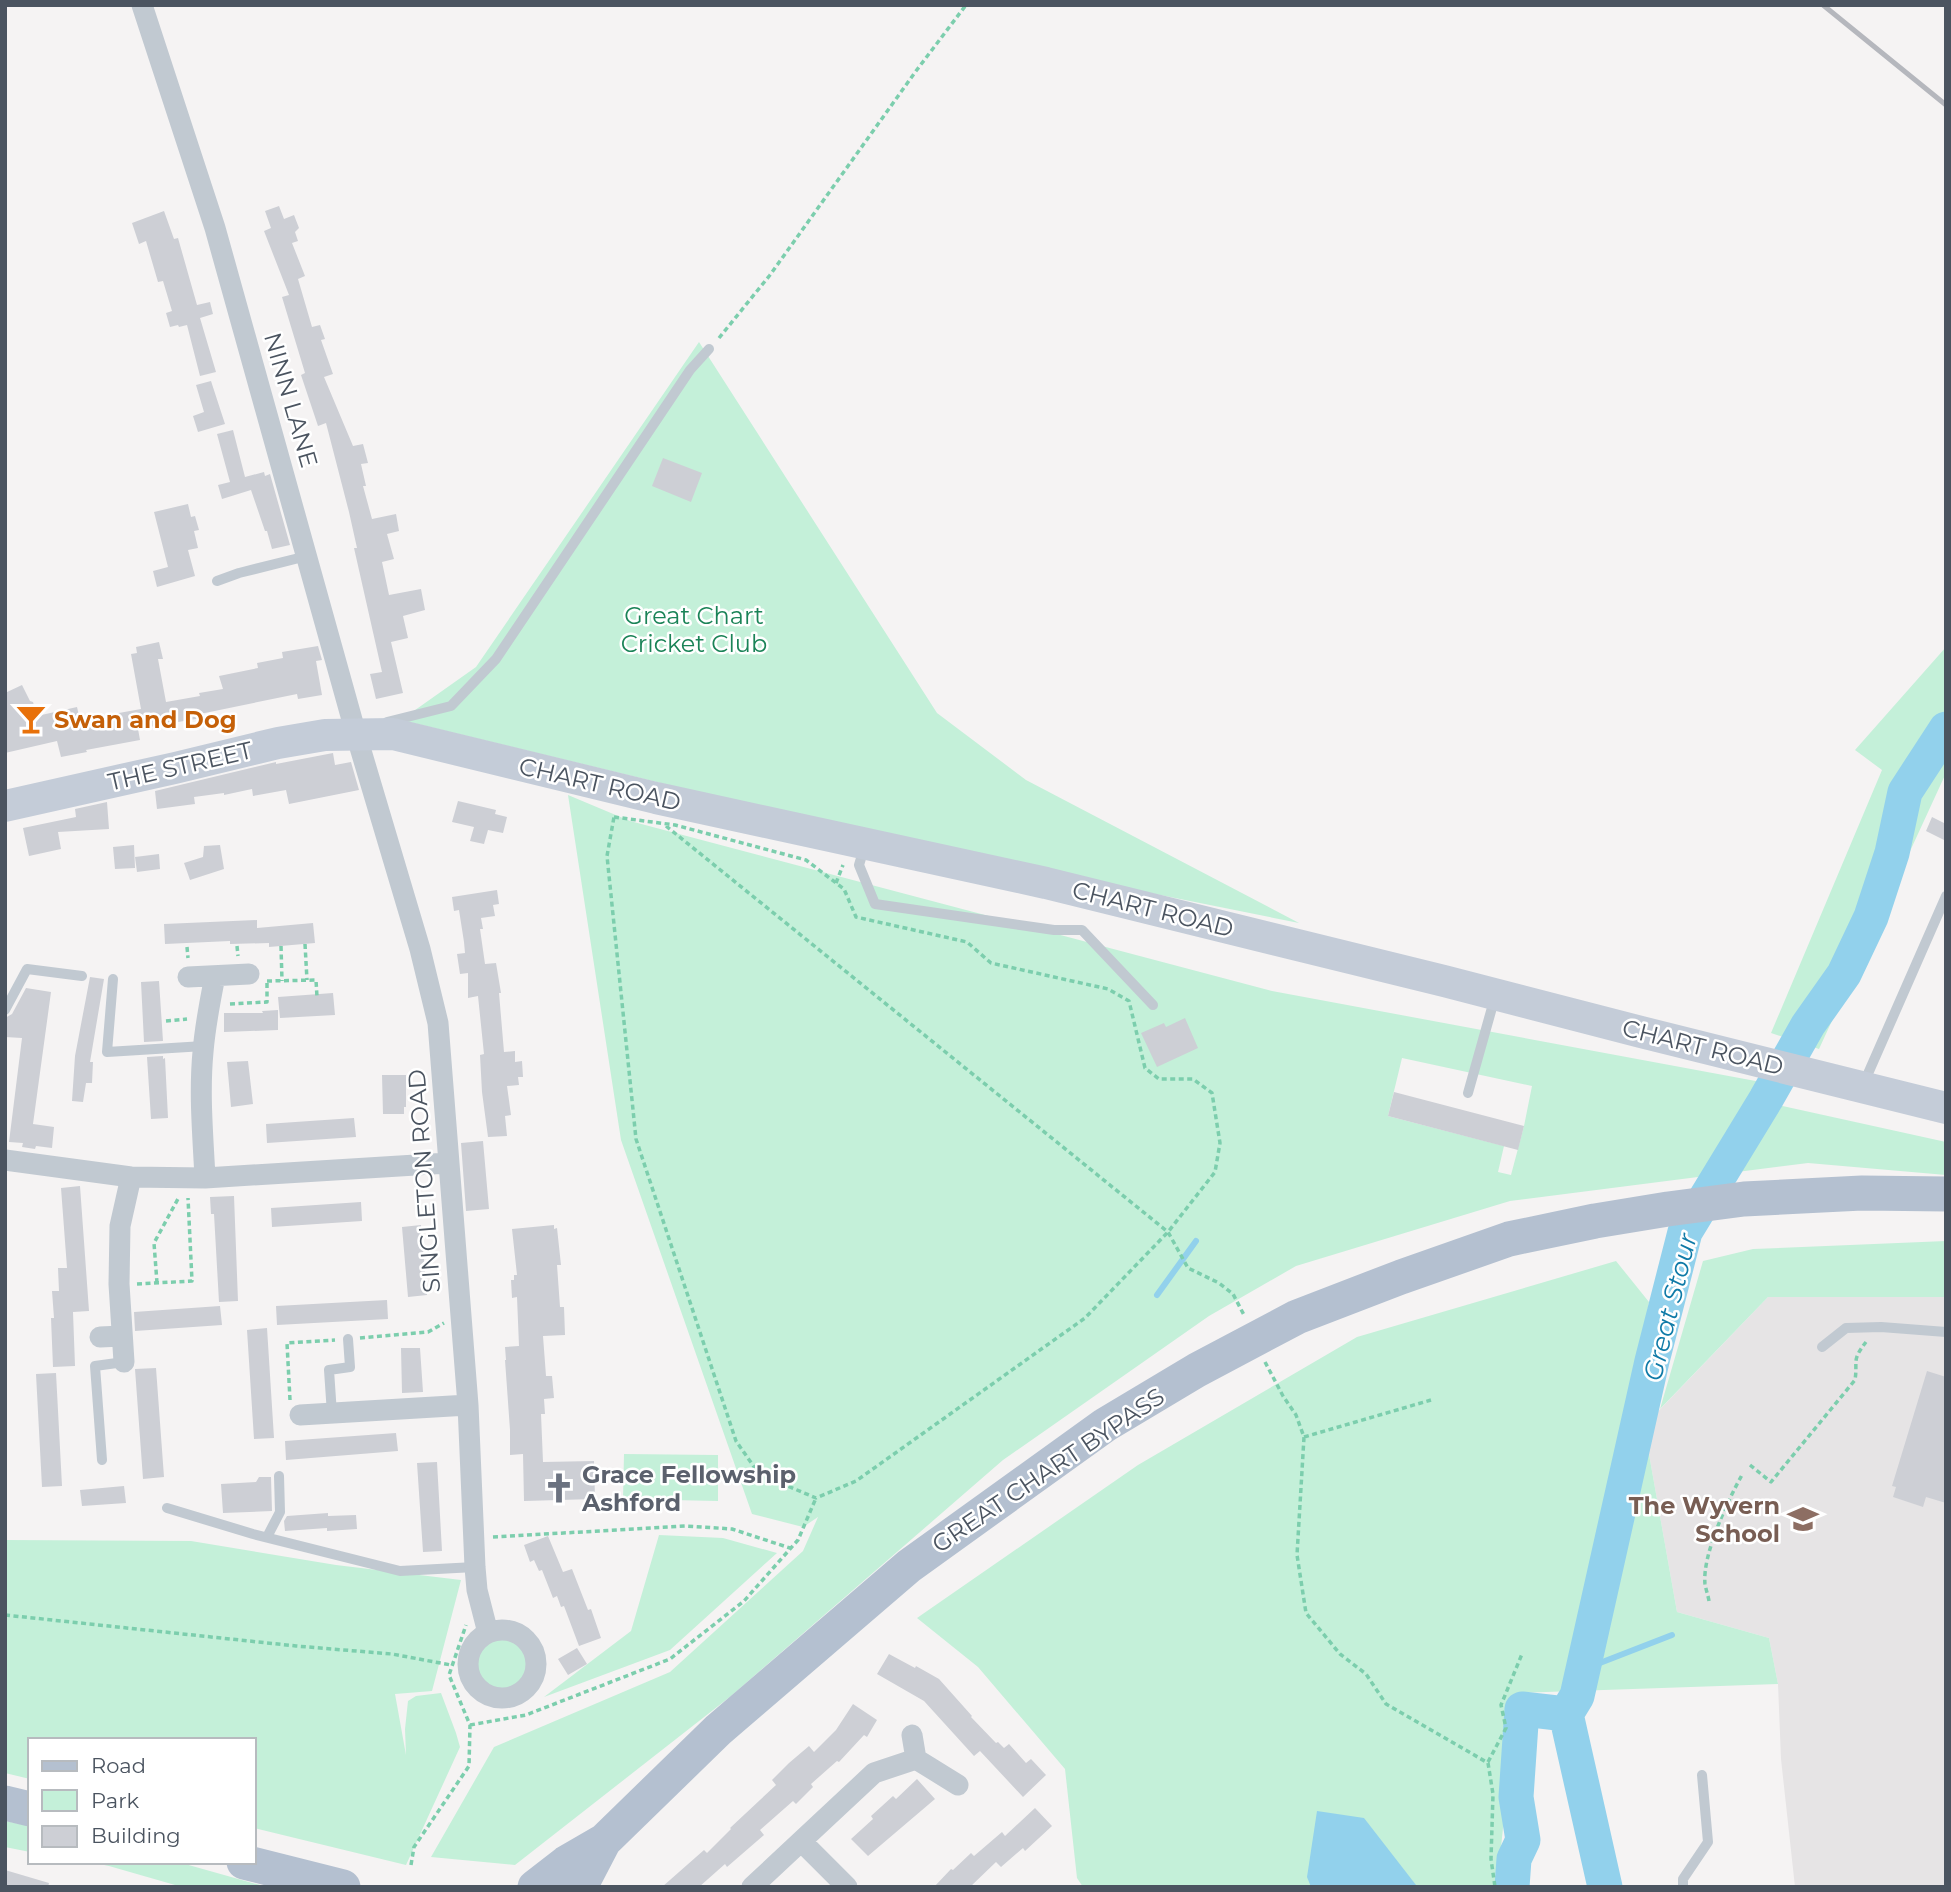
<svg xmlns="http://www.w3.org/2000/svg" width="1951" height="1892" font-family="Montserrat,sans-serif">
	<style>
		.education { fill: #e6e4e5 }
		.green { fill: #c4f0d9; fill-rule: evenodd }
		.water { fill: #92d1ec }
		.lines { fill: none; stroke-linecap: round; stroke-linejoin: round }
		.stream { stroke: #92d1ec; stroke-width: 6 }
		.river { stroke: #92d1ec; stroke-width: 35 }
		.building { fill: #cdcfd5 }
		.path { stroke: #7ccead; stroke-width: 3.5; stroke-dasharray: 5 3.5; stroke-linecap: butt }
		.lane { stroke: #c1c9d1; stroke-width: 10 }
		.street { stroke: #c1c9d1; stroke-width: 21 }
		.secondary { stroke: #c4ccd8; stroke-width: 32 }
		.primary { stroke: #b4c0d0; stroke-width: 35 }
		.rail { stroke: #b5b7bd; stroke-width: 5 }
		.labels { text-anchor: middle; dominant-baseline: central; stroke-width: 5; stroke-linejoin: round; paint-order: stroke }
		.street-label { font-size: 24px; fill: #4b5460; stroke: #fff }
		.park-label { font-size: 24px; fill: #1a8357; stroke: #fff }
		.food-label { font-size: 24px; font-weight: bold; fill: #c56008; stroke: #fff; text-anchor: start }
		.worship-label { font-size: 24px; font-weight: bold; fill: #5b616d; stroke: #fff; text-anchor: start }
		.education-label { font-size: 24px; font-weight: bold; fill: #785e54; stroke: #fff; text-anchor: end }
		.water-label { font-size: 26px; font-style: italic; fill: #0f7aa7; stroke: #fff }
	</style>
	<rect width="100%" height="100%" fill="#f5f3f3"/>
	<path class="education" d="M1768,1297H1946V1887H1795L1781,1759L1778,1684L1769,1638L1677,1612L1644,1426Z"/>
	<path class="green" d="M699,342L937,713L1026,780L1299,923L941,851L401,720L476,667Z
		M1946,647V773L1819,1049L1771,1033L1882,770L1855,750Z
		M568,795L630,821L1272,991L1761,1082L1774,1104L1946,1142V1175L1808,1163L1510,1201L1296,1266L1209,1316L1003,1460L731,1696L515,1865L431,1857L494,1747L670,1672L803,1551L818,1517L803,1527L752,1514L621,1140ZM1402,1058L1532,1086L1524,1126L1511,1175L1498,1172L1504,1146L1388,1116Z
		M1946,1241V1297H1768L1660,1409L1703,1261L1753,1249Z
		M1616,1261L1649,1302L1627,1418L1644,1426L1677,1612L1769,1638L1778,1684L1517,1693L1500,1857L1501,1887H1083L1077,1878L1065,1769L978,1667L917,1618L1138,1465L1357,1337Z
		M624,1454L718,1455V1501L623,1499Z
		M659,1535L723,1538L777,1553L670,1650L544,1697L631,1631Z
		M5,1540L191,1541L336,1565L461,1580L432,1691L395,1694L406,1755L405,1729L408,1701L416,1696L441,1693L456,1733L460,1747L406,1865L254,1828V1740H30V1779L5,1773Z
		M477 1664a26 26 0 1 1 52 0a26 26 0 1 1-52 0Z
		M5,1821L30,1826V1852L5,1847Z
		M89,1862H178L267,1887H182L109,1866Z"/>
	<path class="water" d="M1317,1811L1364,1818L1416,1885V1887H1311L1307,1877Z"/>
	<g class="lines">
		<path class="stream" d="M1157,1295L1196,1241
			M1577,1696L1587,1668L1672,1635"/>
		<path class="river" d="M1566,1714L1605,1887
			M1512,1887L1514,1859L1523,1840L1516,1797L1522,1709L1566,1714L1577,1696L1652,1361L1685,1232L1766,1099L1808,1025L1844,974L1871,917L1892,853L1905,792L1946,729"/>
	</g>
	<path class="building" d="M279,206L284,219L294,215L299,228L295,232L298,241L292,243L305,276L298,279L312,327L320,325L325,339L321,340L333,374L324,377L353,446L363,444L368,463L361,464L366,486H363L372,519L396,514L399,531L387,534L394,559L382,562L389,595L421,589L425,610L403,616L408,638L391,642L403,693L376,699L370,674L382,672L354,548H357L349,512L326,423L318,426L301,375L305,373L282,297L289,295L264,231L271,228L265,211Z
		M164,211L174,239L178,238L197,305L210,302L213,314L200,318L216,372L200,376L187,325L179,327L178,325L170,327L166,313L172,311L163,281L158,282L146,241L139,244L132,223Z
		M211,381L225,424L198,432L193,416L204,412L196,385Z
		M233,430L245,477L264,472L265,476L270,474L290,545L272,549L267,531H265L251,490L222,499L218,485L230,482L217,434Z
		M663,458L702,473L691,502L652,486Z
		M188,504L191,517L195,516L199,530L194,531L198,548L188,550L195,576L157,587L153,571L168,567L154,512Z
		M159,642L163,659H158L166,702L200,696L199,693L223,689L219,676L258,668L257,663L283,658L282,652L318,646L322,660L316,661L322,695L298,699L297,694L200,714L201,718L138,729L140,740L86,750L87,752L61,757L57,741L5,753V693L22,685L30,701L33,702L37,716L77,707L80,720L141,709L131,654L137,653L136,647Z
		M333,753L335,765L351,762L359,790L289,804L286,790L253,796L252,789L224,795V793L194,797L195,804L157,809L155,791L276,762V764Z
		M458,801L496,810L495,814L507,817L503,833L488,830L484,844L470,841L474,827L452,822Z
		M107,802L109,829L58,832L61,849L29,856L23,828L76,817L75,809Z
		M1932,817L1946,824V841L1926,831Z
		M134,845L135,868L115,869L113,847Z
		M220,845L224,869L190,880L184,863L203,857L204,846Z
		M159,854L160,869L137,872L135,857Z
		M497,890L499,904L493,905L495,916L481,918L483,929H480L485,964L496,963L501,993H499L504,1052L515,1051V1062L522,1061L523,1077H518L519,1085L507,1086L511,1115L505,1116L507,1136L488,1137L482,1092L480,1055L484,1054L478,996L468,998V973L460,974L457,954L465,953L464,942L459,910L454,911L452,897Z
		M257,920V928L313,923L315,943L269,947V943L230,944V941L165,944L164,924Z
		M90,977L104,979L90,1062H93L92,1083H86L83,1102L72,1101L75,1056Z
		M159,981L163,1041L144,1042L141,982Z
		M26,988L51,992L33,1124L54,1127L52,1148L36,1146L35,1149L22,1147L23,1143L9,1142L22,1038L5,1037V1018L12,1014Z
		M333,993L335,1015L280,1018L278,997Z
		M278,1010V1030L224,1032V1013H263L262,1011Z
		M1185,1018L1198,1048L1157,1067L1141,1033L1164,1023L1166,1027Z
		M163,1056V1059L165,1058L168,1118L151,1119L147,1057Z
		M248,1061L253,1104L231,1107L227,1062Z
		M382,1075H406V1107H404V1114H383Z
		M1394,1092L1524,1126L1518,1150L1388,1116Z
		M354,1118L356,1137L267,1143L266,1124Z
		M483,1141L489,1209L466,1211L461,1143Z
		M80,1186L89,1311L73,1312L75,1366L53,1367L51,1318H54L52,1291H59L58,1268H67L61,1188Z
		M234,1196L238,1301L219,1302L214,1214H211L210,1197Z
		M361,1202L362,1221L272,1227L271,1208Z
		M421,1225L427,1295L408,1297L402,1227Z
		M554,1225V1229L557,1228L561,1265H557L560,1307H564L565,1335L543,1336L546,1376H552L554,1398L544,1399L545,1414H541L543,1462L594,1461L595,1499L524,1501L523,1454L510,1455V1430L505,1360H506L505,1347L519,1346L517,1297L512,1298L511,1280H514V1275H517L512,1229Z
		M387,1300L388,1319L277,1325L276,1306Z
		M220,1306L222,1325L135,1331L134,1312Z
		M267,1328L274,1438L254,1439L247,1330Z
		M401,1348H420L423,1392L402,1393Z
		M156,1368L164,1477L143,1479L135,1369Z
		M1927,1371L1946,1377V1503L1926,1497L1923,1507L1893,1497L1896,1487L1892,1486Z
		M56,1373L62,1486L42,1487L36,1374Z
		M396,1433L398,1451L286,1460L285,1441Z
		M437,1462L442,1551L423,1552L417,1463Z
		M259,1477H271L272,1511L223,1513L221,1484L256,1482Z
		M124,1486L126,1503L82,1506L80,1490Z
		M328,1513V1516L356,1515L357,1529L327,1531V1528L285,1531L284,1521L287,1516Z
		M548,1536L563,1572L572,1569L588,1610L591,1609L601,1638L579,1646L564,1606L561,1607L557,1596L553,1598L542,1570L539,1571L534,1560L530,1562L524,1545Z
		M577,1648L587,1664L568,1675L558,1659Z
		M889,1654L915,1668L916,1666L939,1679L972,1716L971,1717L996,1743L998,1742L1004,1748L1009,1744L1026,1763L1031,1759L1046,1775L1023,1797L980,1751L974,1756L924,1701L877,1674Z
		M853,1704L877,1720L867,1737L864,1735L839,1762L837,1761L811,1784L813,1787L796,1804L793,1801L760,1830L764,1835L727,1867L725,1864L699,1887H662L704,1850L707,1853L731,1829L730,1828L776,1785L772,1780L789,1763L809,1746L814,1752L836,1730Z
		M917,1779L935,1799L868,1856L851,1839L873,1819L871,1816L893,1796L896,1799Z
		M1035,1808L1052,1826L1025,1851L1023,1848L1001,1867L996,1862L970,1887H934L951,1869L953,1870L971,1853L974,1856L1002,1832L1005,1836Z
		M5,1870L49,1883L48,1887H5Z"/>
	<g class="lines">
		<path class="path" d="M719,338L770,275L916,71L966,5
			M614,817L675,825L806,860L844,889L856,917L967,942L991,963L1108,989L1129,1001L1145,1068L1159,1079H1193L1212,1093L1220,1143L1215,1172L1168,1232L1085,1318L856,1481L816,1498L759,1474L736,1441L636,1139L607,856Z
			M666,826L1168,1232L1188,1268L1219,1283L1233,1294L1244,1315
			M836,883L843,865
			M305,944L307,980
			M237,946L238,956
			M281,946L282,981
			M187,947L188,958
			M267,981L316,980L317,997
			M230,1004L267,1002V983
			M166,1021L187,1019
			M157,1283L154,1243L179,1197
			M137,1284L192,1281L188,1198
			M360,1338L428,1332L444,1323
			M1265,1362L1283,1396L1296,1415L1304,1437L1297,1555L1306,1613L1340,1654L1366,1674L1386,1704L1488,1763L1493,1794L1491,1859L1495,1887
			M290,1400L287,1343L335,1340
			M1304,1437L1431,1400
			M1750,1465L1771,1482L1855,1380C1858,1361 1851,1361 1866,1342
			M493,1537L686,1526L732,1529L790,1548
			M1709,1601C1708,1595 1706,1590 1705,1584C1702,1555 1728,1500 1742,1475
			M5,1615L296,1646L392,1654L451,1665
			M470,1725L526,1715L670,1659L744,1601L798,1540L816,1498
			M1488,1762L1506,1728L1501,1705L1522,1654
			M411,1865L414,1847L469,1766L470,1725L449,1675L466,1625"/>
		<path class="lane" d="M217,581L239,573L307,556
			M387,722L451,706L496,659L690,370L709,349
			M865,845L859,865L875,904L1054,930H1082L1153,1005
			M113,979L107,1052L204,1046
			M5,1010L27,969L82,976
			M1863,1085L1946,896
			M1468,1093L1495,997
			M1822,1347L1846,1328L1881,1327L1946,1332
			M332,1414L329,1370L350,1367L348,1339
			M102,1460L95,1366L124,1362
			M167,1508L253,1534L400,1571L475,1567
			M267,1537L280,1512L279,1476
			M1683,1887V1879L1708,1842L1702,1775"/>
		<path class="street" d="M142,5L215,228L356,734L420,949L438,1023L468,1405L475,1567L477,1590L488,1633
			M188,977L249,974
			M5,1160L131,1177L205,1178L448,1163
			M205,1178C203,1136 199,1094 203,1052C205,1026 210,1001 215,976
			M100,1337L122,1336
			M124,1362L119,1284L120,1226L131,1177
			M300,1415L468,1405
			M468 1664a34 34 0 1 1 68 0a34 34 0 1 1-68 0Z
			M912,1735L916,1759
			M802,1842L847,1887
			M752,1887L874,1773L916,1759L958,1785"/>
		<path class="secondary" d="M5,806L175,768L278,743L325,735L393,734L656,798L1046,883L1444,981L1641,1032L1946,1108"/>
		<path class="primary" d="M5,1803L30,1809
			M244,1862L343,1887
			M535,1887L566,1863L604,1841L718,1730L909,1566L1105,1425L1197,1370L1297,1317L1401,1277L1509,1239L1595,1221L1668,1209L1744,1199L1862,1193L1946,1194
			M580,1887L604,1841"/>
		<path class="rail" d="M1823,5L1946,105"/>
	</g>
	<defs>
		<g id="bar-bare" transform="scale(2.415)"><path d="M-6-5H6L.8 .8V4.5H3.5V6h-7V4.5H-.8V.8Z" fill="#e8710a" stroke="#fff" stroke-width="2.5" paint-order="stroke"/></g>
		<g id="church-bare" transform="scale(2.415)"><path d="M-1.2-6h2.4v3.5h3.3v2.4h-3.3V6h-2.4V-.1h-3.3v-2.4h3.3Z" fill="#6b7280" stroke="#fff" stroke-width="2.5" paint-order="stroke"/></g>
		<g id="school-bare" transform="scale(2.415)"><path d="M0-5L7-2L0 1L-7-2ZM-4 1L0 2.5L4 1V4Q0 6-4 4Z" fill="#8d6e63" stroke="#fff" stroke-width="2.5" paint-order="stroke"/></g>
	</defs>
	<g fill-rule="evenodd">
		<use href="#bar-bare" x="31" y="719"/>
		<use href="#church-bare" x="559" y="1488"/>
		<use href="#school-bare" x="1803" y="1519"/>
	</g>
	<g class="labels">
		<g class="street-label">
			<text transform="translate(291 400) rotate(74)">NINN LANE</text>
			<text transform="translate(180 766) rotate(-13)">THE STREET</text>
			<text transform="translate(600 784) rotate(13)">CHART ROAD</text>
			<text transform="translate(1153 909) rotate(14)">CHART ROAD</text>
			<text transform="translate(1703 1047) rotate(14)">CHART ROAD</text>
			<text transform="translate(424 1181) rotate(-94)">SINGLETON ROAD</text>
			<text transform="translate(1048 1470) rotate(-34)">GREAT CHART BYPASS</text>
		</g>
		<g class="park-label">
			<text x="694" y="615">Great Chart<tspan x="694" dy="28">Cricket Club</tspan></text>
		</g>
		<g class="food-label">
			<text x="54" y="719">Swan and Dog</text>
		</g>
		<g class="worship-label">
			<text x="582" y="1474">Grace Fellowship<tspan x="582" dy="28">Ashford</tspan></text>
		</g>
		<g class="education-label">
			<text x="1780" y="1505">The Wyvern<tspan x="1780" dy="28">School</tspan></text>
		</g>
		<g class="water-label">
			<text transform="translate(1670 1307) rotate(-76)">Great Stour</text>
		</g>
	</g>
	<rect width="1951" height="1892" fill="none" stroke="#4b5460" stroke-width="14"/>
	<rect x="28" y="1738" width="228" height="126" fill="#ffffff" stroke="#b7bbbf" stroke-width="2"/>
	<rect x="42" y="1761" width="35" height="10" fill="#b4c0d0" stroke="#b7bbbf" stroke-width="2"/>
	<text x="91" y="1773" font-size="21" fill="#4b5460">Road</text>
	<rect x="42" y="1790" width="35" height="21" fill="#c4f0d9" stroke="#b7bbbf" stroke-width="2"/>
	<text x="91" y="1808" font-size="21" fill="#4b5460">Park</text>
	<rect x="42" y="1826" width="35" height="21" fill="#cdcfd5" stroke="#b7bbbf" stroke-width="2"/>
	<text x="91" y="1843" font-size="21" fill="#4b5460">Building</text>
</svg>
